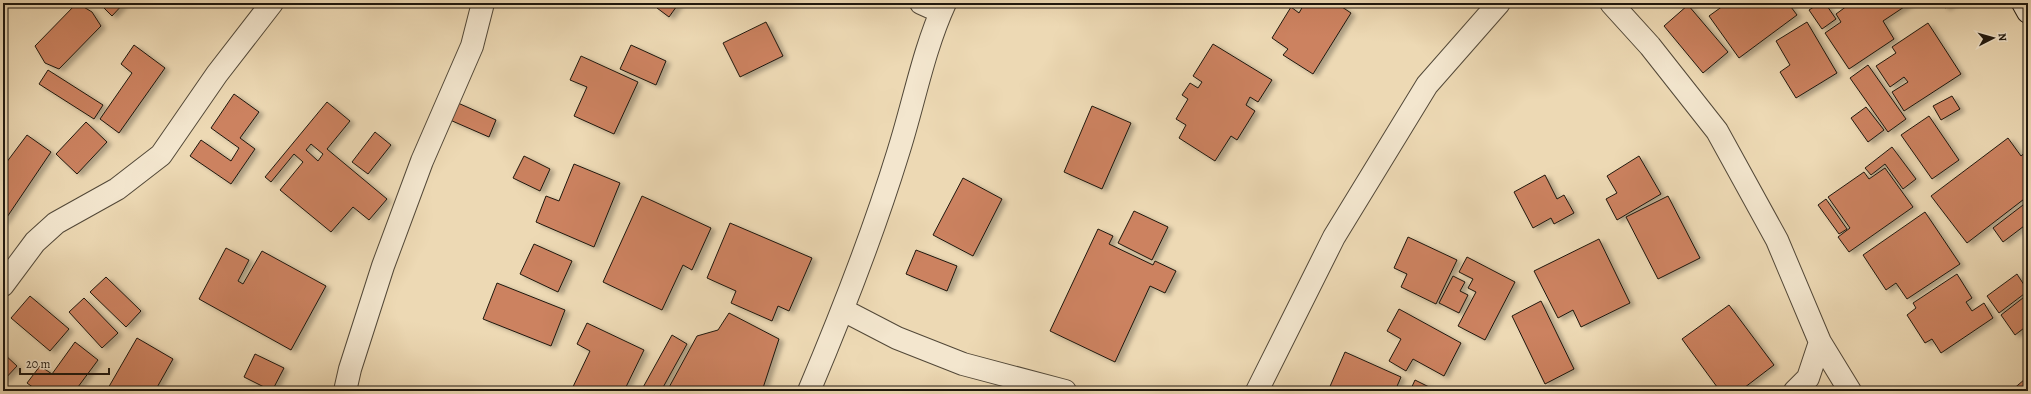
<svg xmlns="http://www.w3.org/2000/svg" width="2031" height="394" font-family="Alegreya,serif">
	<style>
		.building { fill: #cc8261; stroke: #1e170e; fill-rule: evenodd; filter: url(#shadow) }
		.lines { fill: none; stroke-linecap: round; stroke-linejoin: round }
		.street-casing { stroke: #524838; stroke-width: 24 }
		.secondary-casing { stroke: #1e170e; stroke-width: 24 }
		.street { stroke: #f3e6ce; stroke-width: 22 }
		.secondary { stroke: #f3e6ce; stroke-width: 22 }
	</style>
	<defs>
		<filter id="shadow"><feDropShadow dx="4.5" dy="2.5" stdDeviation="2" flood-color="#0004"/></filter>
	</defs>
	<rect width="100%" height="100%" fill="#edd9b4"/>
	<filter id="stains"><feTurbulence type="fractalNoise" baseFrequency=".005" numOctaves="4"/><feColorMatrix values="0 0 0 0 .2 0 0 0 0 .09 0 0 0 0 .02 0 0 0 .5 -.17"/></filter>
	<radialGradient id="worn" r=".72"><stop offset=".6" stop-color="#630" stop-opacity="0"/><stop offset="1" stop-color="#630" stop-opacity=".3"/></radialGradient>
	<path class="building" d="M77,3L92,12L101,26L59,69L45,63L35,46Z
		M99,3H124L112,16Z
		M660,3H679L669,17L657,8Z
		M1298,3H1336L1351,13L1313,74L1283,55L1288,49L1272,38L1291,7L1299,13L1303,6Z
		M1727,3H1788L1797,15L1739,58L1709,16Z
		M1805,3H1814L1808,7Z
		M1820,3H1825L1836,19L1822,29L1809,10Z
		M1851,3H1910L1883,21L1894,39L1849,69L1825,33L1841,22L1836,14Z
		M1942,3H1953L1945,8Z
		M1688,5L1728,52L1703,73L1664,26Z
		M766,22L783,56L740,77L723,43Z
		M1807,22L1837,73L1796,98L1780,72L1790,65L1776,41Z
		M1928,23L1961,74L1904,111L1892,92L1908,82L1904,77L1890,87L1876,66L1896,53L1892,47Z
		M1213,44L1272,80L1258,102L1250,97L1246,105L1255,111L1237,140L1231,136L1215,161L1179,138L1186,125L1176,119L1188,99L1182,95L1190,83L1198,88L1202,82L1193,76Z
		M134,45L165,68L119,133L100,119L132,73L121,64Z
		M631,45L666,61L656,85L620,69Z
		M581,56L638,82L614,134L574,116L587,87L570,80Z
		M1868,65L1906,119L1888,132L1850,78Z
		M48,70L103,105L94,119L39,84Z
		M234,94L259,112L240,138L255,149L231,184L190,156L201,140L231,161L239,148L211,128Z
		M1952,96L1960,109L1941,120L1933,106Z
		M327,102L350,121L327,149L387,199L369,220L353,207L331,232L280,190L303,162L294,154L271,182L265,177ZM311,144L323,154L318,161L306,150Z
		M458,103L496,120L489,137L450,120Z
		M1092,106L1131,123L1102,189L1064,172Z
		M1866,107L1884,130L1868,142L1851,118Z
		M1929,116L1959,160L1932,179L1901,135Z
		M86,122L107,142L77,174L56,154Z
		M375,132L391,145L368,174L352,162Z
		M27,135L51,152L3,223V167Z
		M2008,138L2021,156L2028,150V196L1967,243L1931,196Z
		M1892,147L1916,179L1903,189L1885,164L1871,175L1865,168Z
		M524,156L550,169L540,191L513,178Z
		M1639,156L1661,194L1617,220L1606,199L1617,193L1607,176Z
		M574,164L620,183L594,247L536,222L546,196L559,201Z
		M1885,168L1913,207L1849,252L1838,237L1850,228L1828,197L1864,172L1869,179Z
		M1545,175L1557,199L1564,195L1574,213L1554,224L1551,218L1533,228L1514,192Z
		M963,178L1002,199L973,256L933,235Z
		M642,196L711,228L692,270L683,265L662,310L603,282Z
		M1668,196L1700,258L1658,279L1626,217Z
		M1826,199L1847,229L1839,234L1818,205Z
		M2023,205L2028,211V223L2003,242L1993,228Z
		M1134,211L1168,227L1152,260L1118,243Z
		M1925,212L1960,264L1907,299L1896,283L1886,290L1863,255Z
		M730,223L812,258L789,311L778,306L772,321L731,303L736,291L707,278Z
		M1098,229L1113,236L1109,244L1153,265L1155,261L1176,271L1165,293L1150,286L1115,362L1050,331Z
		M1408,237L1457,260L1436,304L1401,287L1407,274L1394,268Z
		M1599,239L1630,303L1581,327L1573,310L1558,318L1534,271Z
		M534,244L572,261L558,292L520,274Z
		M226,248L249,260L238,281L243,284L262,251L326,286L291,350L199,299Z
		M916,250L957,266L947,291L906,274Z
		M1467,257L1515,282L1485,340L1458,326L1476,292L1468,288L1473,279L1459,272Z
		M1957,274L1972,298L1966,302L1972,311L1984,303L1993,318L1941,353L1932,339L1925,343L1907,315L1916,308L1913,303Z
		M2017,274L2028,291L1999,313L1987,296Z
		M1453,276L1465,282L1460,291L1468,295L1459,313L1439,303Z
		M106,277L141,311L126,327L90,292Z
		M497,283L565,310L551,346L483,319Z
		M2028,294V325L2015,335L2001,315Z
		M30,296L69,329L50,351L11,318Z
		M84,298L118,333L102,348L69,312Z
		M1541,301L1574,369L1545,384L1512,316Z
		M1729,305L1774,365L1740,391H1720L1682,339Z
		M1399,309L1461,343L1444,376L1413,359L1406,371L1389,361L1401,339L1387,331Z
		M729,313L779,339L762,391H667L697,336L718,330Z
		M587,323L644,350L624,391H571L590,351L577,344Z
		M672,335L687,344L661,391H641Z
		M137,338L173,359L155,391H109L107,390Z
		M75,342L98,360L75,391H38L27,383L40,366L52,374Z
		M1345,352L1401,377L1395,391H1328Z
		M3,353L17,366L3,381Z
		M255,354L284,368L272,391L244,377Z
		M2025,379L2028,383V391H2011Z
		M1415,380L1437,391H1410Z"/>
	<g class="lines">
		<g class="street-casing">
			<path id="street" d="M921,3L941,12
				M1611,3L1650,46L1717,131L1777,240L1820,342L1850,391
				M3,285L35,242L56,223L117,189L161,155L217,74L272,3
				M843,310L897,338L963,364L1065,391
				M345,391L350,369L383,266L422,161L472,46L483,3
				M809,391C842,313 873,234 898,153C914,103 923,51 945,3
				M1257,391L1334,237L1427,85L1499,3
				M1795,391L1808,378L1820,342"/>
		</g>
		<g class="secondary-casing">
			<path id="secondary" d="M2023,3L2028,12"/>
		</g>
		<use href="#street" class="street"/>
		<use href="#secondary" class="secondary"/>
	</g>
	<rect width="2031" height="394" fill="none" stroke="#edd9b4" stroke-width="16"/>
	<rect x="4" y="4" width="2023" height="386" fill="none" stroke="#1e170e" stroke-width="2"/>
	<rect x="8" y="8" width="2015" height="378" fill="none" stroke="#1e170e"/>
	<g transform="translate(1993 38) rotate(84)" stroke="#f3e6ce" stroke-width="3" paint-order="stroke">
	<path d="M0-3L7 15L0 10L-7 15Z" fill="#1e170e"/>
	<text y="-6" font-size="11" font-weight="bold" text-anchor="middle" fill="#1e170e">N</text>
	</g>
	<path d="M20 368v6h89v-6" fill="none" stroke="#1e170e" stroke-width="2"/>
	<text x="26" y="368" font-size="12" fill="#1e170e" stroke="#f3e6ce" stroke-width="3" paint-order="stroke">20 m</text>
	<rect width="100%" height="100%" filter="url(#stains)"/>
	<rect width="100%" height="100%" fill="url(#worn)"/>
</svg>
